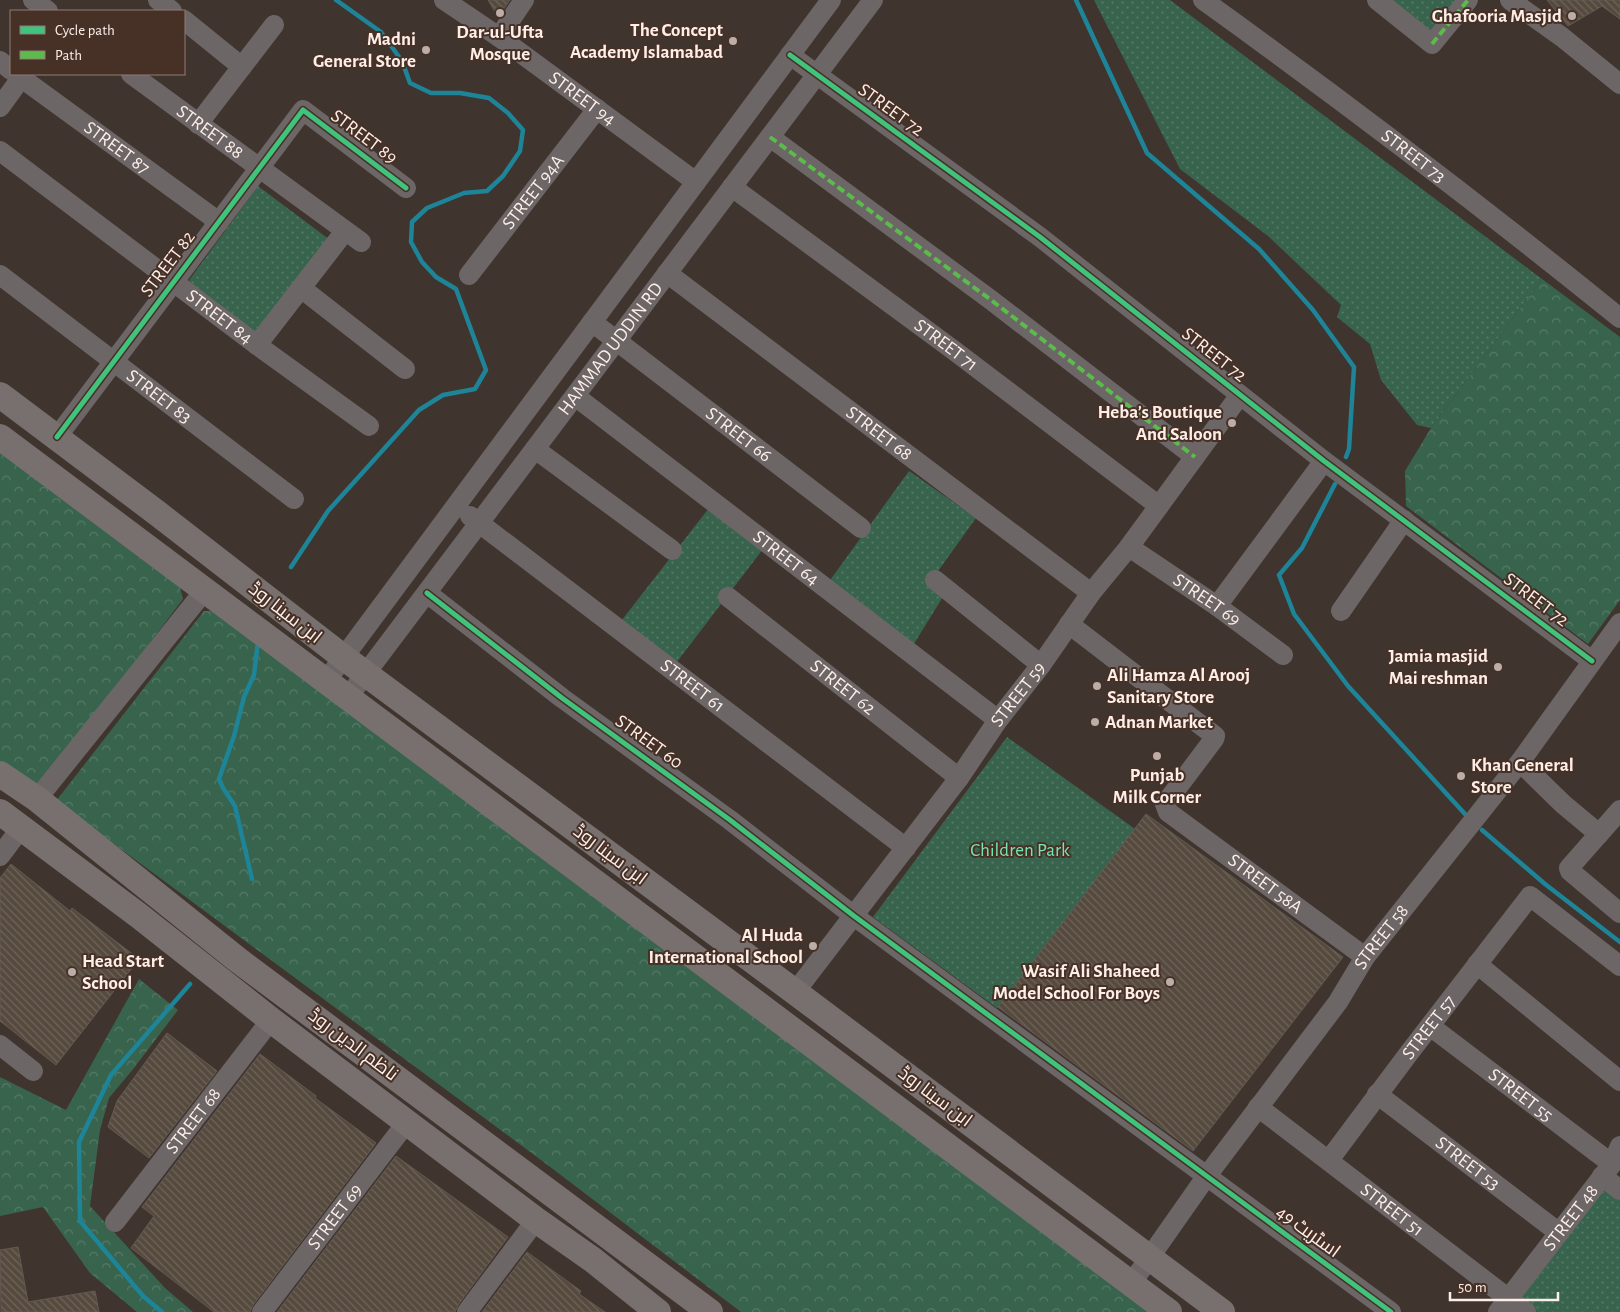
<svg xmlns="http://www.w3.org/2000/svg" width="1620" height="1312" font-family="'Alegreya Sans',Cairo,sans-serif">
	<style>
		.green { fill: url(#green-dots) }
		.forest { fill: url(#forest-crowns) }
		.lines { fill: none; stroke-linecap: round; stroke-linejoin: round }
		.stream { stroke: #1e8498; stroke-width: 4.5 }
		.building { fill: url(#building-back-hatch); stroke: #635a54 }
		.minor { stroke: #6c6666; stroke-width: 20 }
		.major { stroke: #77706e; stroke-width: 26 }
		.quiet { stroke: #5cbc4b; stroke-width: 4; stroke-dasharray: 8 4; stroke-linecap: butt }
		.cycleway-casing { stroke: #473127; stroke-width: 8 }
		.cycleway { stroke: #40c37c; stroke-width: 5 }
		.poi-dot { fill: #bbada7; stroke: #473127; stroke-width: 2 }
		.labels { text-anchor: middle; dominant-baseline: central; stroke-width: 4; stroke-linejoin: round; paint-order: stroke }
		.poi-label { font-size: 19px; font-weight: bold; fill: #fdeee8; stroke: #473127; text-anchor: end }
		.street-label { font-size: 19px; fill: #fdeee8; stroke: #473127 }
		.park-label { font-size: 19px; fill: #75e6b2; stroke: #473127 }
	</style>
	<defs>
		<pattern id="green-dots" width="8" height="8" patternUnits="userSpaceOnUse" patternTransform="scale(1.25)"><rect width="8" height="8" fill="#38644e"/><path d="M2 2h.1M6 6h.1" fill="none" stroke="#567a68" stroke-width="1.8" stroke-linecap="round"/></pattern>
		<pattern id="forest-crowns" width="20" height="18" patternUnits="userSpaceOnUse" patternTransform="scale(1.25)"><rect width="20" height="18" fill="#38644e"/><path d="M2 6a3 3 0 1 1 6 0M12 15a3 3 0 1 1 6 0" fill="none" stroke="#567a68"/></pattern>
		<pattern id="building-back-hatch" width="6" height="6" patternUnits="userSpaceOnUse" patternTransform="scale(1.25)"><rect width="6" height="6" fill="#554a3d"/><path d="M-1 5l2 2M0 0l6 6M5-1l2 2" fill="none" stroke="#6e6459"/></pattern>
	</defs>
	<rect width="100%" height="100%" fill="#40342e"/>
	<path class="green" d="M1094,0H1170L1542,279L1431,428L1417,425L1381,380L1370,344L1337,317L1341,305L1268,236L1180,169Z
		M1383,0H1462L1432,37Z
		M258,186L330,240L259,337L187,283Z
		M909,471L976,518L931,581L944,595L912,647L828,583Z
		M709,508L763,549L673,667L618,625Z
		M1007,737L1135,829L997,1008L873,917Z
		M1603,1184L1620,1197V1312H1537L1517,1296Z"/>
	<path class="forest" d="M1542,279L1620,337V600L1588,644L1406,506L1405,471L1431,428Z
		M0,450L179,583L183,599L46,780L38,785L26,779L0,761Z
		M204,611H219L1158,1312H741L545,1163L56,801Z
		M139,979L178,1010L134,1068L109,1098L100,1130L90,1206L165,1288L193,1312H137L90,1273L43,1207L0,1216V1077L66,1110Z"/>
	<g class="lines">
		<path class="stream" d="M1076,0L1147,153L1259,249L1313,310L1354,367L1349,449L1346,457
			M1335,484L1302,548L1279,575L1294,614L1348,686L1465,814
			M291,567L328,511L419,410L443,395L475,389L486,370L456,289L436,277L422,262L411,242L412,222L427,208L464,193L487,191L503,176L520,151L523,130L508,113L489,98L460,93H431L410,83L402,61L381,32L336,0
			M1482,830L1545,884L1620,942
			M252,879L235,806L223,788L219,779L234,736L244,697L254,675L258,642
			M162,1312L143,1296L80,1221L79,1142L111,1075L190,984"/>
	</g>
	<path class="building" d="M488,0H510L498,17Z
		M1547,0H1620V19L1602,6L1568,26Z
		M1146,814L1343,957L1193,1151L998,1007Z
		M11,864L70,911L72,908L139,959L56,1065L0,1021V878Z
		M167,1033L217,1071L149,1158L108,1127L117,1101Z
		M260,1054L316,1096L315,1098L376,1143L253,1305L250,1312H214L131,1248L154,1216L142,1207Z
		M396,1156L508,1237L458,1305L455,1312H277Z
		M18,1247L28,1302L95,1291L99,1312H1L0,1250Z
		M527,1252L581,1291L579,1294L605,1312H482Z"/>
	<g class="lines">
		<g class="minor">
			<path d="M33,0L48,11"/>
			<path d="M158,0L172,11"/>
			<path id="s1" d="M444,0L499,37L696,182"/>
			<path id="s2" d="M1203,0C1345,102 1484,208 1620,318"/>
			<path d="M1377,0L1432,44L1468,0"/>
			<path d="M1510,0L1562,37L1620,84"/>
			<path d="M184,20L242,67"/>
			<path d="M499,37L524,0"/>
			<path d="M790,55L1040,237L1324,461L1592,661"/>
			<path d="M0,61L11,70"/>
			<path id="s3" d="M16,74L219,222"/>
			<path id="s4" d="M131,74L361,242"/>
			<path d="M0,107L24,74"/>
			<path d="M198,124L274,25"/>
			<path d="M770,137L991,300L1195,457"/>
			<path id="s5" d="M0,151L257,345L369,426"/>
			<path id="s6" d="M732,187L952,349L1159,506"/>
			<path id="s7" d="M667,273L1091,593"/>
			<path id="s8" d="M0,275L294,499"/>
			<path id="s9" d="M469,275L597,109"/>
			<path d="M301,288L405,369"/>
			<path id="s10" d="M592,322L861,528"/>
			<path d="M257,345L345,231"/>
			<path id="s11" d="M575,396L998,720"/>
			<path d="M57,437L303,110L406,188"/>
			<path d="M535,449L672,550"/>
			<path id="s12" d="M470,516L906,848"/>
			<path id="s13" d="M1129,547L1217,606L1283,655"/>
			<path d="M935,580L1041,665"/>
			<path d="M427,593L562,698L730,820L854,916L1391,1312"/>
			<path id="s14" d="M728,597L959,778"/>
			<path d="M1217,606L1324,461"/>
			<path d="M1341,611L1404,520"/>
			<path id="s15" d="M1069,624L1215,736L1214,739L1165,804L1168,812L1365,957"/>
			<path d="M326,681L831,0"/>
			<path id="s16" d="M348,697L873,0"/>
			<path d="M1520,762L1563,804L1599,834"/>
			<path d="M37,799L205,590"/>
			<path d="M1620,810L1569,868L1570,871L1620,913"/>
			<path d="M0,856L21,828"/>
			<path d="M1477,964L1620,1081"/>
			<path id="s17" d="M795,992L959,778L998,720L1041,665L1091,593L1129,547L1240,395"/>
			<path id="s18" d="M1430,1026L1612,1164"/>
			<path d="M0,1045L33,1071"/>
			<path id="s19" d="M1377,1094L1558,1232"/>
			<path id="s20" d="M1258,1107L1526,1312"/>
			<path id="s21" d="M1329,1160L1409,1053L1530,896L1620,966"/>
			<path d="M1602,1176L1620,1190"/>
			<path id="s22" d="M115,1222L271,1020"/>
			<path id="s23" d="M1131,1284L1206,1177L1338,1002L1365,957L1520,762L1620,623"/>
			<path id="s24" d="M262,1312L407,1122"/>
			<path d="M467,1312L536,1220"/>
			<path id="s25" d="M1498,1312L1612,1164L1620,1146"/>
		</g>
		<path class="major" d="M0,395L157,513L343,657L795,992L1222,1312
			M0,437L1169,1312
			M0,774L37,799L238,960L710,1312
			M0,812L138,915L271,1020L536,1220L593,1260L658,1312"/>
		<path class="quiet" d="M1432,44L1468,0
			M770,137L991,300L1195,457"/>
		<g class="cycleway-casing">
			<path id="cycleway" d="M790,55L1040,237L1324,461L1592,661
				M57,437L303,110L406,188
				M427,593L562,698L730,820L854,916L1391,1312"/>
		</g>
		<use href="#cycleway" class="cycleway"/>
	</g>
	<g class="poi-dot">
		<circle cx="500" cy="13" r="5"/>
		<circle cx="1572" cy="16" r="5"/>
		<circle cx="733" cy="41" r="5"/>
		<circle cx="426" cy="50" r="5"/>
		<circle cx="1232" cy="423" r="5"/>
		<circle cx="1498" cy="667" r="5"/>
		<circle cx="1097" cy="686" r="5"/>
		<circle cx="1095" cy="722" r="5"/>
		<circle cx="1157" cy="756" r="5"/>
		<circle cx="1461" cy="776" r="5"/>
		<circle cx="813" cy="946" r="5"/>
		<circle cx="72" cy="972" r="5"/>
		<circle cx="1170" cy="982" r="5"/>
	</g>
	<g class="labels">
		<g class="poi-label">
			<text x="1562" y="16">Ghafooria Masjid</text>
			<text x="723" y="30">The Concept<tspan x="723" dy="22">Academy Islamabad</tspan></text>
			<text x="500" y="32" text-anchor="middle">Dar-ul-Ufta<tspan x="500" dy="22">Mosque</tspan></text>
			<text x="416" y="39">Madni<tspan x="416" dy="22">General Store</tspan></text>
			<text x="1222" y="412">Heba’s Boutique<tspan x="1222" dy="22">And Saloon</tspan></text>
			<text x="1488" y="656">Jamia masjid<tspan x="1488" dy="22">Mai reshman</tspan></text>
			<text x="1107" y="675" text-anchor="start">Ali Hamza Al Arooj<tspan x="1107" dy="22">Sanitary Store</tspan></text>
			<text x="1105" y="722" text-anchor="start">Adnan Market</text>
			<text x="1471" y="765" text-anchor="start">Khan General<tspan x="1471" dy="22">Store</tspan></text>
			<text x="1157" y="775" text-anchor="middle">Punjab<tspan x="1157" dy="22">Milk Corner</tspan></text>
			<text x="803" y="935">Al Huda<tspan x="803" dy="22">International School</tspan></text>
			<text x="82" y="961" text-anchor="start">Head Start<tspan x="82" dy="22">School</tspan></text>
			<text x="1160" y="971">Wasif Ali Shaheed<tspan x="1160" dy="22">Model School For Boys</tspan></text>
		</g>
		<g class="street-label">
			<text stroke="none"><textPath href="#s1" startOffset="170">STREET 94</textPath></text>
			<text transform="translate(891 110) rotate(36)">STREET 72</text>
			<text stroke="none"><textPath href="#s4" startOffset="98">STREET 88</textPath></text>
			<text transform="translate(364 137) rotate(37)">STREET 89</text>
			<text stroke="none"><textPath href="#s3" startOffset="125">STREET 87</textPath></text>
			<text stroke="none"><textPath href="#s2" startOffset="262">STREET 73</textPath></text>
			<text stroke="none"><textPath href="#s9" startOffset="105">STREET 94A</textPath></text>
			<text transform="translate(168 264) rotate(-53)">STREET 82</text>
			<text stroke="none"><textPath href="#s5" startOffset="275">STREET 84</textPath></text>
			<text stroke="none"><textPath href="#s6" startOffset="266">STREET 71</textPath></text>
			<text stroke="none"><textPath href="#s16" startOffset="436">HAMMAD UDDIN RD</textPath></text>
			<text transform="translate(1214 355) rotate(38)">STREET 72</text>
			<text stroke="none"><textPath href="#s8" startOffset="200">STREET 83</textPath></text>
			<text stroke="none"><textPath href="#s7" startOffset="266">STREET 68</textPath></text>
			<text stroke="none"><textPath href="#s10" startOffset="185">STREET 66</textPath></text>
			<text stroke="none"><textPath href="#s11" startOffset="266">STREET 64</textPath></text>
			<text stroke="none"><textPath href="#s13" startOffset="94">STREET 69</textPath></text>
			<text transform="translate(1536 600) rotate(37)">STREET 72</text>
			<text transform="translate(285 613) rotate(38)">ابن سینا روڈ</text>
			<text stroke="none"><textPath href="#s12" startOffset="280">STREET 61</textPath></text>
			<text stroke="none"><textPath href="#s14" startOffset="146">STREET 62</textPath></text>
			<text stroke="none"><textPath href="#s17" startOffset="372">STREET 59</textPath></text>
			<text transform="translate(649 742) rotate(36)">STREET 60</text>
			<text transform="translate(610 855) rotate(37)">ابن سینا روڈ</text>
			<text stroke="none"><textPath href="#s15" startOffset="398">STREET 58A</textPath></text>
			<text stroke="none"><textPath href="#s23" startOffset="428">STREET 58</textPath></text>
			<text stroke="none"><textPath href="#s21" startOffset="166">STREET 57</textPath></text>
			<text transform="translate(353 1045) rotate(37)">ناظم الدین روڈ</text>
			<text stroke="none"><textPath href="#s18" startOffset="114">STREET 55</textPath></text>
			<text transform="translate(935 1097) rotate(37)">ابن سینا روڈ</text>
			<text stroke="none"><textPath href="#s22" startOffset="128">STREET 68</textPath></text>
			<text stroke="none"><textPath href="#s19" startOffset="114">STREET 53</textPath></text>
			<text stroke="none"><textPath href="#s20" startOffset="169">STREET 51</textPath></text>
			<text stroke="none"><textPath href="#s24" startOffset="120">STREET 69</textPath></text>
			<text stroke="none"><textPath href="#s25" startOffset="119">STREET 48</textPath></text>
			<text transform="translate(1308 1232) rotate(36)">اسٹریٹ 49</text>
		</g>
		<g class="park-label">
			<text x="1020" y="850">Children Park</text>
		</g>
	</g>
	<rect x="10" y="10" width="175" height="65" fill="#473127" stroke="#907d74"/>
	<rect x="20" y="26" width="25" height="8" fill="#40c37c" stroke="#907d74"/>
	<text x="55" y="35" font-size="15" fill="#fdeee8">Cycle path</text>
	<rect x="20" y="51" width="25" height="8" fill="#5cbc4b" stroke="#907d74"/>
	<text x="55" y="60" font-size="15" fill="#fdeee8">Path</text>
	<path d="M1450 1292v8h108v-8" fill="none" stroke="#fdeee8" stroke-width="2.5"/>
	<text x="1458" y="1292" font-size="15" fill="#fdeee8" stroke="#473127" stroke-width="4" paint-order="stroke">50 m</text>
</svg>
